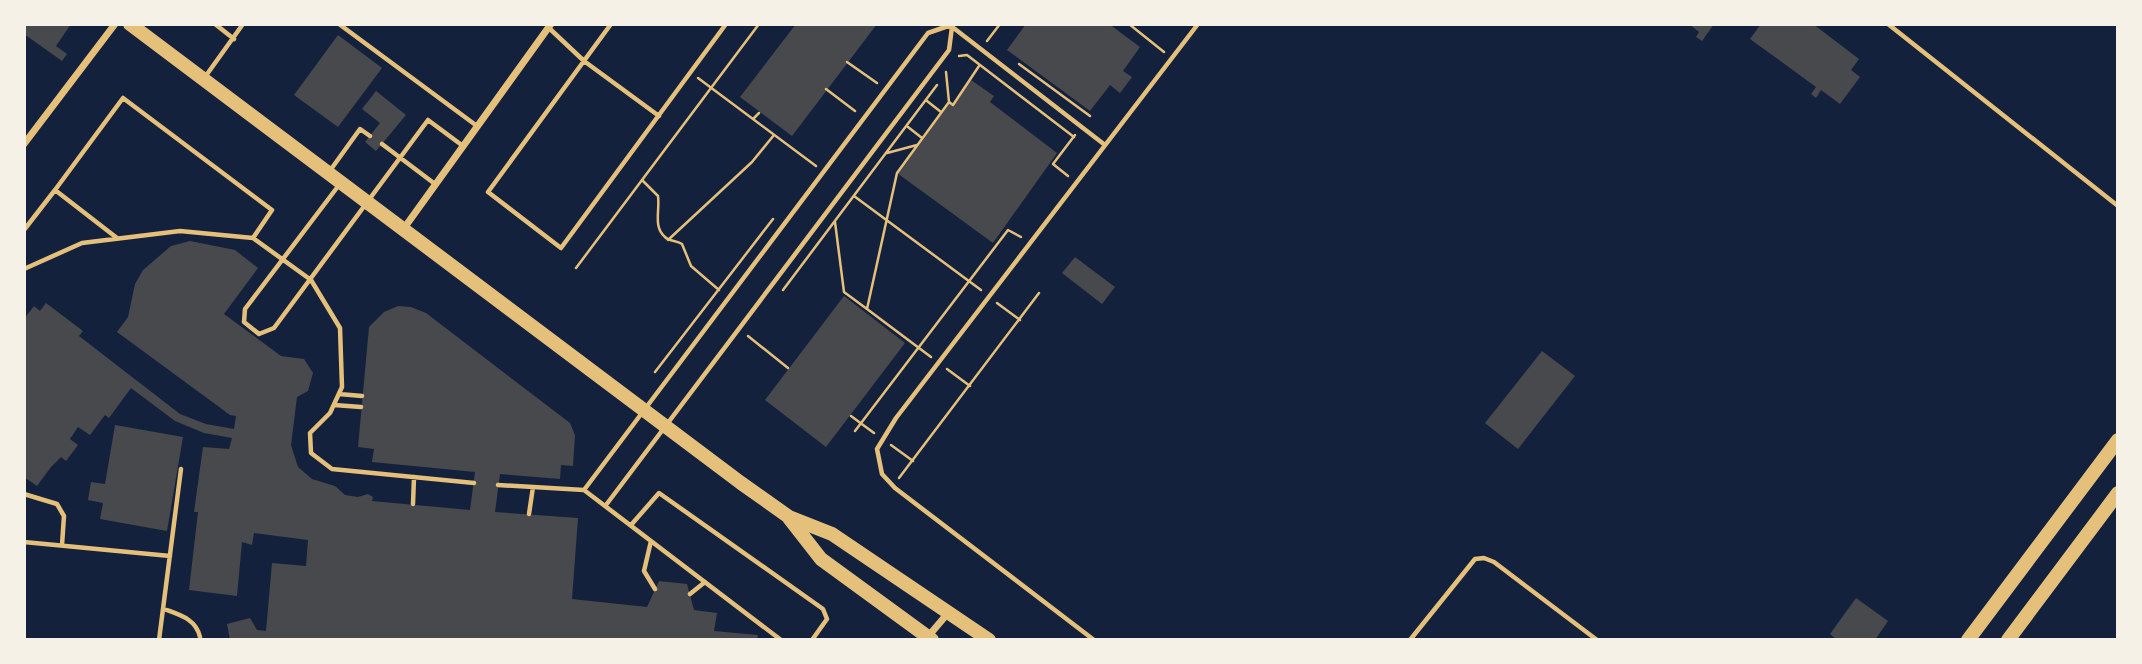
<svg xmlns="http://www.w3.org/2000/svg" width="2142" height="664" font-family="Quicksand,sans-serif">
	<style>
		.building { fill: #48494c }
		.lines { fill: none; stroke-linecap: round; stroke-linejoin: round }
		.path { stroke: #e5c07b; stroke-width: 2.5 }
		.service { stroke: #e5c07b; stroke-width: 4.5 }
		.minor { stroke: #e5c07b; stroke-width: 7 }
		.secondary { stroke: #e5c07b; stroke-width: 14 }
	</style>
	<rect width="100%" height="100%" fill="#14213d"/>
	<path class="building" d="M24,24H71L56,46L67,54L62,61L24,34Z
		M796,24H877L792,136L740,97Z
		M1026,24H1109L1140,47L1123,71L1132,77L1120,93L1110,85L1090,111L1007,50Z
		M1689,24H1714L1702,41L1696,37L1699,32Z
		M1761,24H1813L1859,59L1851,70L1860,77L1840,104L1821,90L1816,98L1811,94L1816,87L1750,39Z
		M338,35L382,68L338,127L294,95Z
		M971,80L994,96L990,102L1057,153L993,243L897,173L949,102L953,105Z
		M376,91L406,115L376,151L365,142L380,123L362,109Z
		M190,241L235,250L258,268L224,314L281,356L304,359L313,373L308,391L297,397L291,445L298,467L312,479L335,486L345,495L358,497L368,494L373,497L372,501L470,510L475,472L372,462L374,449L358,447L369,327L384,312L398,306L411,307L426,313L570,423L575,435L573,466L561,465L560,479L500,474L495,512L578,518L572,599L647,607L659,581L687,584L694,610L717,613L714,631L758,635L757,640H230L227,624L250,618L257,630L266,631L272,563L306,566L308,540L254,533L252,545L242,542L237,596L189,590L198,512H194L203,447L229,449L232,438L204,433L175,421L131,388L109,418L105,415L90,435L78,427L70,439L78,445L66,461L61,457L51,467L37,486L24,477V319L34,306L40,311L46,303L83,331L79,336L180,414L206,424L234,429L236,416L230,415L117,332L128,317L135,284L143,270L171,246Z
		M1075,257L1115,287L1102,304L1062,273Z
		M844,296L905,343L826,447L765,400Z
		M1542,351L1575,376L1518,449L1485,423Z
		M115,425L183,437L167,531L100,519L103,503L88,500L91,482L105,484Z
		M1856,598L1888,621L1875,640H1837L1830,634Z"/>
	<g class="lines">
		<path class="path" d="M1129,24L1164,52
			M987,41L1000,24
			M959,56L967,55L1074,137
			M847,62L877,83
			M1019,64L1090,116
			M698,78L816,166
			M826,89L855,111
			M927,101L941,112
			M949,102L953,105L979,66
			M753,119L759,113
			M908,127L922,138
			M887,153L917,145
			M1068,176L1053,164L1075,135
			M642,180L658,196C660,211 653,227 665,237C670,242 676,240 682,244L691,266L719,290
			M854,196L981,290
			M835,222L844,292L867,309L897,173L949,102L946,72
			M668,240L752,162L774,135
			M576,268L759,24
			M783,290L937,85
			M997,303L1020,320
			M867,309L931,357
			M748,336L788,368
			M947,369L970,386
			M655,372L773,219
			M851,416L874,433
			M855,431L1008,230L1021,237
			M891,445L913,461
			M899,478L1039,293"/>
		<path class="service" d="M215,24L234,39
			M339,24L477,126
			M611,24L488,192L561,248L726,24
			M1888,24L2118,206
			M951,26L1105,145
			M549,28L584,61L659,116
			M205,77L243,24
			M382,144L435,184
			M329,172L360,129L370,136
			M339,185L245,309L244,322L259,334L274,328L428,120L463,146
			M55,190L123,98L272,210L253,238
			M24,230L55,190L117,238
			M24,269L82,243L180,231L253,238L311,280L340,328L342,387L330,413L310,433L311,453L332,469L474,483
			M339,394L362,396
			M334,405L361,407
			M498,485L584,490L781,640
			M584,490L928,33L954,24
			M24,494L57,504L64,516L62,545
			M413,504L414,477
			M606,505L949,50L952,27
			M529,514L533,487
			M631,525L659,493L823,609L827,619L812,640
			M651,541L644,571L655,589
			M24,542L170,556
			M690,594L705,582
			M164,609C180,615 196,619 200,637
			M159,640L181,469
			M1094,640L895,488L882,474L877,449L896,418L1198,24
			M1410,640L1475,559L1484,558L1494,562L1597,640"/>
		<path class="minor" d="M24,144L115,24
			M402,231L551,24
			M926,639L948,613"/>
		<path class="secondary" d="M130,24L741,483L789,517L832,534L989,640
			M789,518L821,559L932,640
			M1968,640L2118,440
			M2008,640L2118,493"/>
	</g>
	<rect width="2142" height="664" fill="none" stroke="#f6f1e7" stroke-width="52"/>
</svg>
